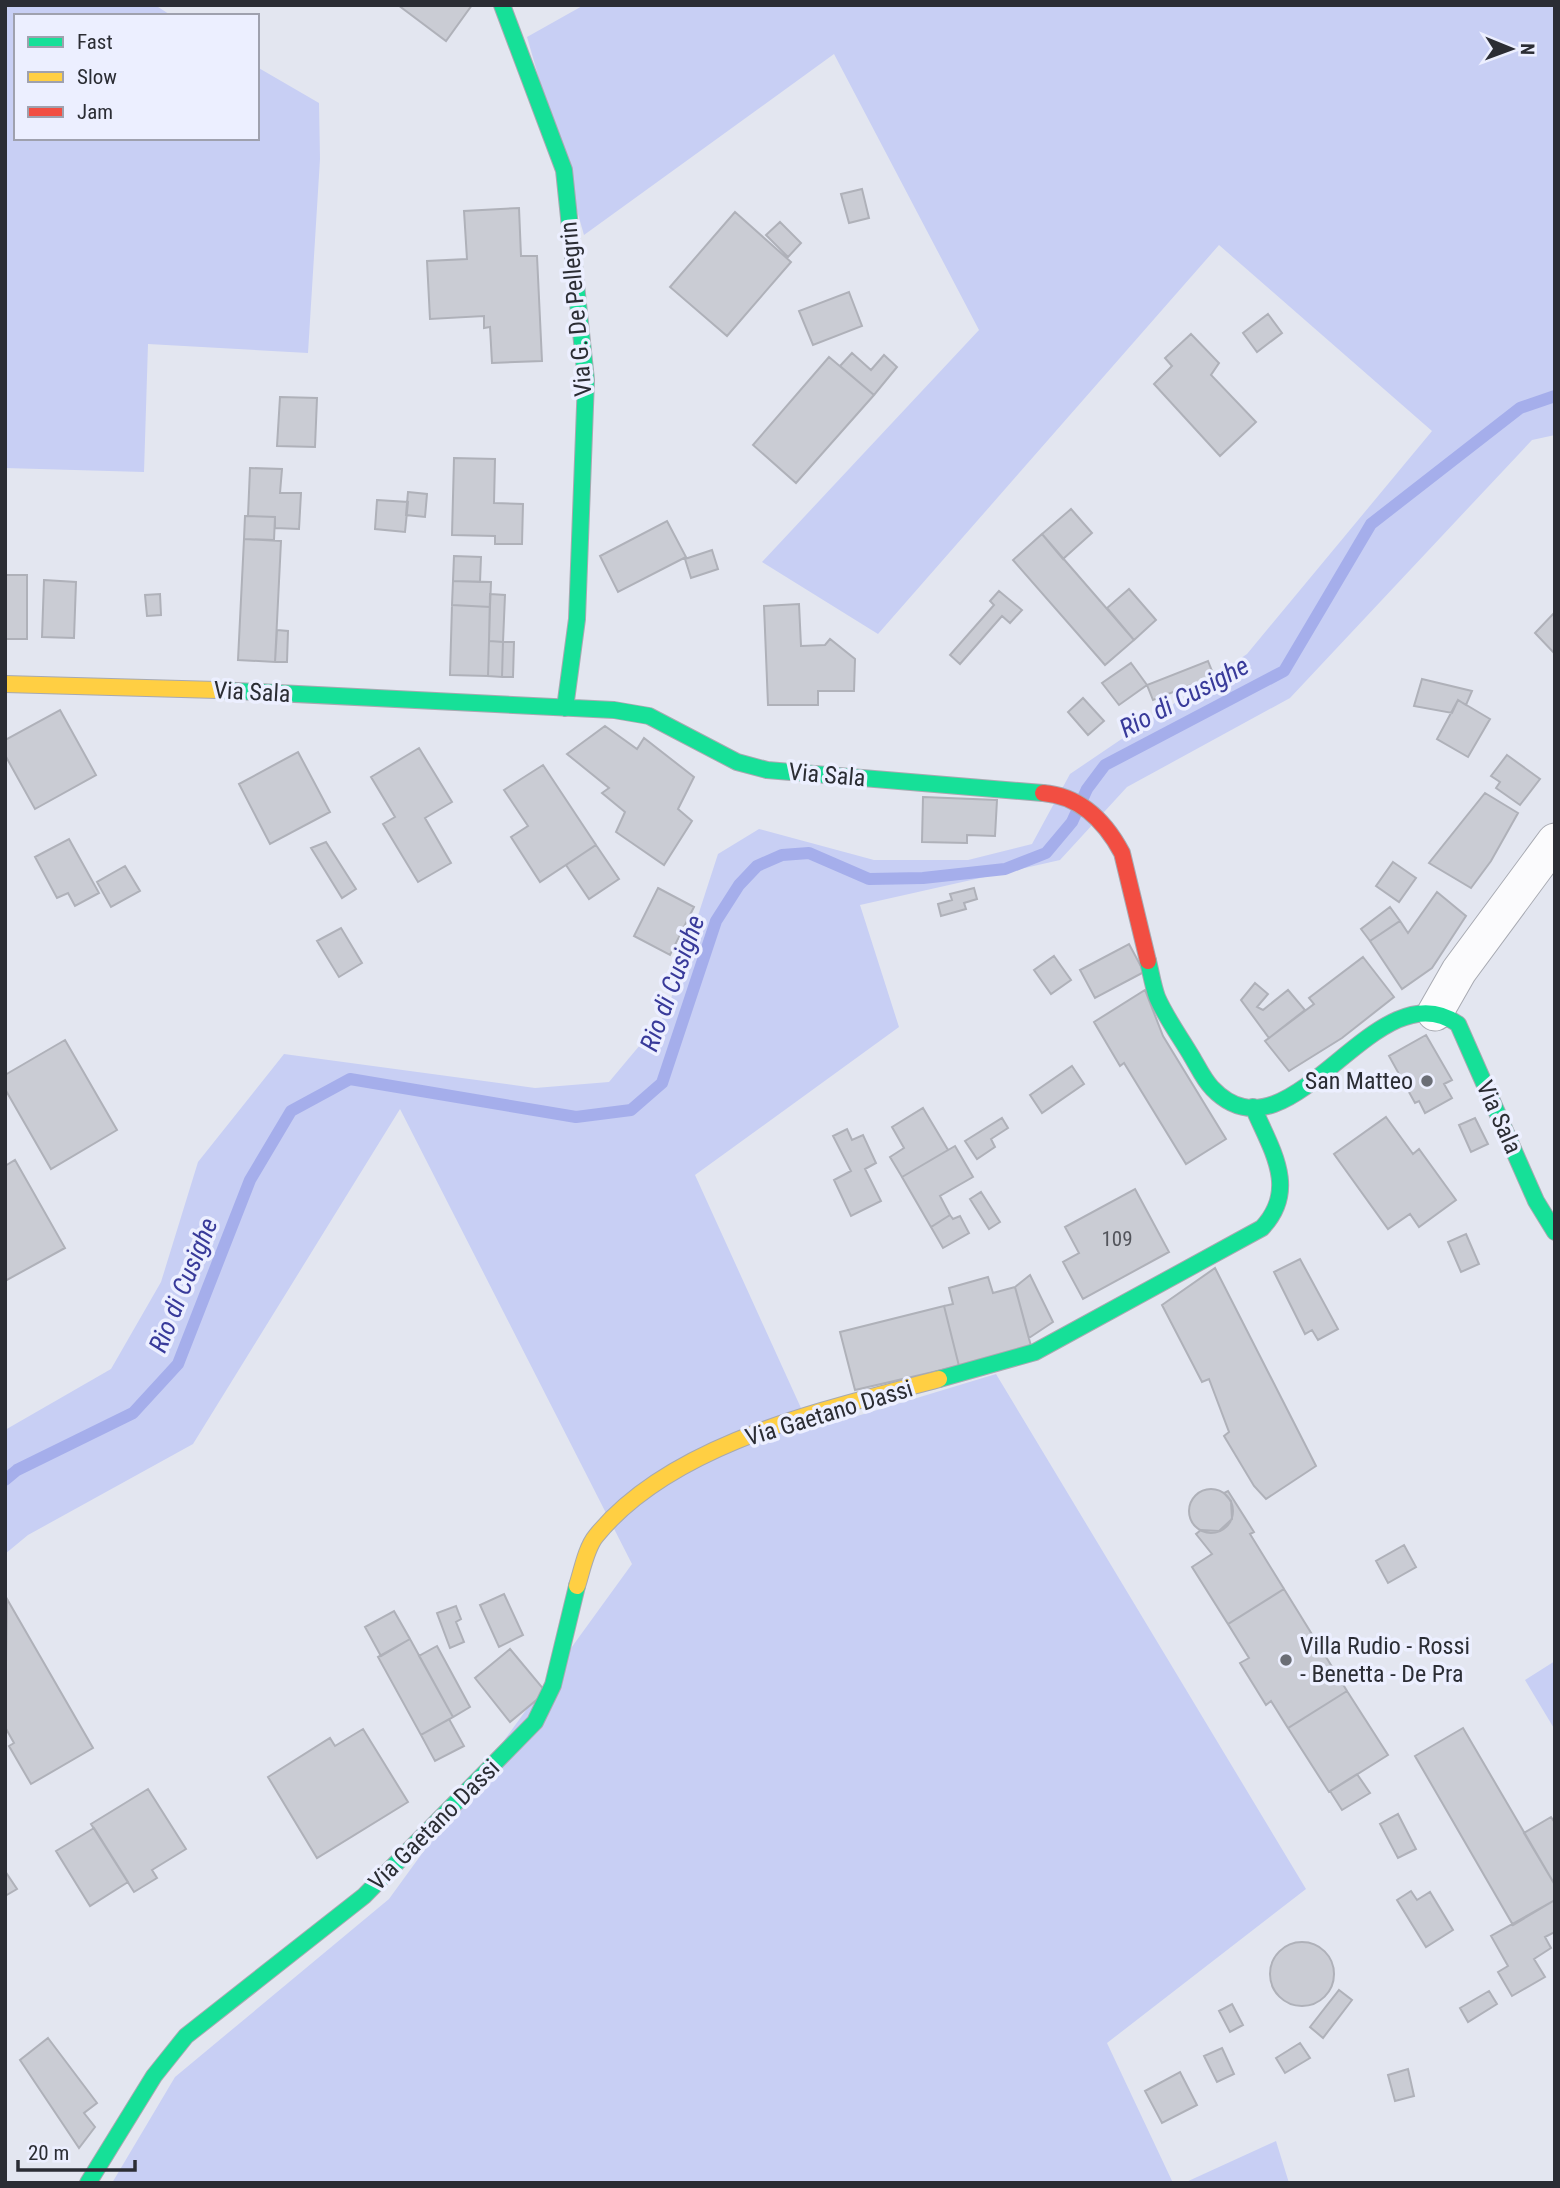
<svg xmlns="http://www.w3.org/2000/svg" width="1560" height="2188" font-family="'Roboto Condensed',sans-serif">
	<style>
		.green { fill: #c8cff4 }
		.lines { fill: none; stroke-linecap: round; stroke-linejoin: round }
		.stream { stroke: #a5aeeb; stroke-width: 12 }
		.building { fill: #caccd4; stroke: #afb1b9; stroke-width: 2 }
		.street-casing { stroke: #a7a9b1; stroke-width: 37 }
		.fast-casing { stroke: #a7a9b1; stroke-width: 18 }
		.slow-casing { stroke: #a7a9b1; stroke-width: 18 }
		.jam-casing { stroke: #a7a9b1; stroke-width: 18 }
		.street { stroke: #fbfbfd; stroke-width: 35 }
		.fast { stroke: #16e098; stroke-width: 16 }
		.slow { stroke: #ffcf43; stroke-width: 16 }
		.jam { stroke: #f24e42; stroke-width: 16 }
		.poi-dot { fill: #6b6e76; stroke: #ecefff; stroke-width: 2.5 }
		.labels { text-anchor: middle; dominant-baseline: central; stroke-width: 7; stroke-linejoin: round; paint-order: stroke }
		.number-label { font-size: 21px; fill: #53555c }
		.street-label { font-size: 24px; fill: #2b2d34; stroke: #ecefff }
		.poi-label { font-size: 24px; fill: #2b2d34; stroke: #ecefff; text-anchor: end }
		.water-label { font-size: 26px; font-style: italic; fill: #383a9a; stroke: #ecefff }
	</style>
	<rect width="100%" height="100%" fill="#e3e6f0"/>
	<path class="green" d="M5,5H155L172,16H16V138H257V67L319,103L320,159L308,353L148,344L144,472L5,468Z
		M584,5H1555V435L1532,440L1290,698L1127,787L1060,860L860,905L899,1027L695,1175L811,1430L996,1374L1306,1889L1107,2043L1173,2183H112L175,2077L389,1899L632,1564L400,1109L193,1444L28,1535L5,1554V1430L111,1369L161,1282L198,1162L284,1054L535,1088L609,1082L666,1014L718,854L759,829L874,860H968L1032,844L1070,774L1247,654L1432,431L1219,245L878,634L762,562L979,330L834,54L584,235L527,37Z
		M1555,1661V1730L1525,1680Z
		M1276,2141L1289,2183H1184Z"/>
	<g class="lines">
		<path class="stream" d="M5,1480L17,1470L133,1413L178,1364L250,1180L291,1111L350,1079L576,1117L631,1110L662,1083L716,921L739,885L757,866L782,855L809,853L869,879L923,878L1005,869L1046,853L1072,822L1087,789L1105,765L1284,671L1371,524L1520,408L1555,396"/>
	</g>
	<path class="building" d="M398,5H472L446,41Z
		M862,189L869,218L849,223L841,194Z
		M519,208L521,256H537L542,361L492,363L490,327L484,328V316L430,319L427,261L467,259L464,211Z
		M735,212L791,262L727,336L670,287Z
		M780,222L801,243L788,257L766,235Z
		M849,292L862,326L813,345L799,311Z
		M1268,314L1282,333L1257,352L1243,333Z
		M1191,334L1219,363L1211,375L1256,422L1220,456L1154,384L1172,366L1165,358Z
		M852,353L871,370L884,355L897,367L874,395L840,366Z
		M829,357L874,395L796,483L753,445Z
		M280,397L317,398L315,447L277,446Z
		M454,458L495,459L494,503L523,504L522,544H495V536L452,535Z
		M250,468L282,469L280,493H301L299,529L275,528V517L248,516Z
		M408,492L427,494L425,517L406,515Z
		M377,500L408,502L405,532L375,529Z
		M1071,509L1092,533L1063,559L1042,534Z
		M245,516L275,517L274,540L244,539Z
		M667,521L686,557L618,592L600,556Z
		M1042,534L1134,640L1105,665L1013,560Z
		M244,539L281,541L275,662L238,660Z
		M712,550L718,569L691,578L685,559Z
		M454,556L481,557L480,582L453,581Z
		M5,575H27V639H5Z
		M44,580L76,582L74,638L42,637Z
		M453,581L491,582L490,607L452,605Z
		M1129,589L1156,620L1134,640L1107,608Z
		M999,591L1022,610L1010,623L1002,616L960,664L950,655L994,605L990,601Z
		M160,594L161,615L147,616L145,595Z
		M490,594L505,595L503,642L489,641Z
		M799,604L801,646L825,645L830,639L855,659L854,691H818V705H768L764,606Z
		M452,605L490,607L488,676L450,675Z
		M1555,612V654L1535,633Z
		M277,630L288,631L287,662H275Z
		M489,641L503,642L502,677L488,676Z
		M503,642H514L513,677H502Z
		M1208,661L1214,676L1153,700L1147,685Z
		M1131,663L1147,685L1119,705L1102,683Z
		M1422,679L1472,691L1466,705L1458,700L1452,713L1414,706Z
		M1083,698L1104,721L1088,735L1068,712Z
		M1458,700L1490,719L1468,757L1437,739Z
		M60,710L96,775L35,809L5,755V740Z
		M605,726L637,749L644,738L694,777L678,809L692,821L664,865L616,832L625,812L602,793L609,788L567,754Z
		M419,748L452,802L425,818L451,863L418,882L383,824L395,817L371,777Z
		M298,752L330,812L270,844L239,784Z
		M1507,755L1540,779L1520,805L1496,788L1500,782L1491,776Z
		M543,765L596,845L540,882L511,837L528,826L504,790Z
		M1485,793L1518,813L1491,861L1471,888L1429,863Z
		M923,797L997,800L995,836L967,835V843L922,842Z
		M69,839L99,893L75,906L68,893L57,898L35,857Z
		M326,842L356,889L342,898L311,848Z
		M596,845L619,879L589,899L566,865Z
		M1393,862L1416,878L1399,902L1376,886Z
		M125,866L140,891L111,907L97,882Z
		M658,888L694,907L670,955L634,936Z
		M974,888L977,899L964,903L966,909L941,916L938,904L952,900L950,894Z
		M1437,892L1466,916L1432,968L1402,989L1370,941L1400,921L1408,933Z
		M1390,907L1400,921L1370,941L1361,929Z
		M341,928L362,963L339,977L317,941Z
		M1129,944L1144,972L1095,998L1080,970Z
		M1054,956L1071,980L1051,994L1034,970Z
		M1363,957L1394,997L1342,1038L1289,1071L1265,1041L1314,1004L1309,998Z
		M1255,983L1268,994L1257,1007L1263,1010L1288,990L1305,1010L1269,1038L1241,1000Z
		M1145,990L1163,1036L1226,1139L1186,1164L1124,1063L1120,1066L1094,1022Z
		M1426,1035L1452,1080L1444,1084L1452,1098L1425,1113L1419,1101L1415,1103L1389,1056Z
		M65,1040L117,1130L51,1169L5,1089V1075Z
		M1072,1066L1084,1084L1042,1113L1030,1095Z
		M923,1108L948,1150L902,1177L890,1157L904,1148L892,1127Z
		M1386,1117L1413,1154L1419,1149L1456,1200L1419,1227L1410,1214L1388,1229L1334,1154Z
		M1002,1118L1008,1128L991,1139L995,1147L977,1159L965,1141Z
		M1475,1118L1488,1144L1471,1152L1459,1125Z
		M847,1129L852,1140L863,1135L876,1163L865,1169L881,1201L851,1216L834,1180L851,1171L833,1136Z
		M955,1146L973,1177L940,1196L950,1215L931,1227L902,1177Z
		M15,1160L65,1248L5,1281V1166Z
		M1135,1189L1169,1252L1083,1299L1063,1262L1079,1253L1065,1227Z
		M981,1192L1000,1222L989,1229L970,1199Z
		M950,1215L953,1219L960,1216L969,1233L943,1248L931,1227Z
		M1466,1234L1479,1264L1461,1272L1448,1242Z
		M1300,1259L1338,1329L1318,1340L1312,1330L1305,1334L1274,1272Z
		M1215,1268L1316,1466L1266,1499L1254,1486L1224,1436L1229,1432L1209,1379L1202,1382L1162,1305Z
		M1030,1275L1053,1322L1029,1338L1015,1287Z
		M988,1277L993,1293L1015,1287L1031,1346L959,1366L944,1306L953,1304L949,1288Z
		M944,1306L959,1366L855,1390L840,1332Z
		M1189 1511a22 22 0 1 1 44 0a22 22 0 1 1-44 0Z
		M1228,1491L1254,1532L1250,1534L1284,1589L1228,1624L1192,1567L1212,1554L1196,1534L1201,1530L1219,1531L1232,1519L1231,1501L1224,1493Z
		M1404,1545L1416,1567L1388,1583L1376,1561Z
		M1284,1589L1347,1691L1288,1728L1271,1701L1266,1705L1240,1663L1249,1658L1228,1624Z
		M504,1594L523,1635L499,1647L480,1605Z
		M7,1599L93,1748L31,1784L9,1746L14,1743L5,1727Z
		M456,1606L461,1619L456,1622L464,1642L450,1648L437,1613Z
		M394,1611L410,1639L381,1656L365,1627Z
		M410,1639L453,1717L421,1735L378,1657Z
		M437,1646L470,1707L453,1717L419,1656Z
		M510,1649L546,1692L510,1722L475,1678Z
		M1347,1691L1388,1755L1329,1792L1288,1728Z
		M449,1719L464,1746L435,1761L421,1735Z
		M1463,1728L1555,1885V1900L1513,1925L1415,1756Z
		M363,1729L408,1802L317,1858L268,1777L330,1738L335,1746Z
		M1357,1774L1370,1793L1342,1810L1330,1791Z
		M148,1789L186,1849L152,1870L157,1878L134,1892L91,1824Z
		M1398,1814L1416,1849L1398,1858L1380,1824Z
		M1551,1817L1555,1823V1885L1524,1833Z
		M94,1828L128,1882L90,1906L56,1851Z
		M5,1871L17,1889L5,1896Z
		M1411,1891L1417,1900L1430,1892L1453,1930L1426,1947L1397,1900Z
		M1555,1900V1932L1545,1937L1551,1948L1534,1959L1545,1977L1512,1996L1498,1972L1508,1966L1491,1936Z
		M1270 1974a32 32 0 1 1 64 0a32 32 0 1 1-64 0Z
		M1339,1990L1352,2000L1323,2038L1310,2027Z
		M1489,1991L1497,2004L1468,2022L1460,2008Z
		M1232,2004L1243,2025L1230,2032L1219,2011Z
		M48,2038L97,2103L84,2113L95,2127L79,2148L20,2060Z
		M1300,2043L1310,2058L1285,2073L1276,2058Z
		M1222,2048L1234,2074L1217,2082L1204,2056Z
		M1408,2069L1414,2096L1395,2101L1388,2075Z
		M1180,2072L1197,2105L1162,2123L1145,2091Z"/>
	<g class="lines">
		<g class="street-casing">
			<path id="street" d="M1435,1013L1459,971L1555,841"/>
		</g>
		<g class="fast-casing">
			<path id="fast" d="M502,5L564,170L586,380L577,619L565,708
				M217,690L614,710L649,716L737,762L767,770L1043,793
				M1148,961C1151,973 1153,986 1157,997C1166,1018 1181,1038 1192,1057C1198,1067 1204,1080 1212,1088C1291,1171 1374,965 1458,1024L1536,1201L1555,1232
				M939,1379L1035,1352L1262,1228C1299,1189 1271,1149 1253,1107
				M88,2183L154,2076L186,2036L364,1896L535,1722L553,1685L577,1586"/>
		</g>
		<g class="slow-casing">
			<path id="slow" d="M5,684L217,690
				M577,1586C582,1571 586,1548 596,1536C672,1442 828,1409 939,1379"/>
		</g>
		<g class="jam-casing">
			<path id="jam" d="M1043,793C1080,796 1105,821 1122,853L1148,961"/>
		</g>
		<use href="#street" class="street"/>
		<use href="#fast" class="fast"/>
		<use href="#slow" class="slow"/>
		<use href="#jam" class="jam"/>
	</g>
	<g class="poi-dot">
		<circle cx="1427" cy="1081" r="7"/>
		<circle cx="1286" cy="1660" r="7"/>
	</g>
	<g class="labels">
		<g class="number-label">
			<text x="1117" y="1239">109</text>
		</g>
		<g class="street-label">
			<text transform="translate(576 309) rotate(-95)">Via G. De Pellegrin</text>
			<text transform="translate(252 692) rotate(3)">Via Sala</text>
			<text transform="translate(827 775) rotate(5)">Via Sala</text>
			<text transform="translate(1499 1117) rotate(66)">Via Sala</text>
			<text transform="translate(829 1413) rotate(-17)">Via Gaetano Dassi</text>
			<text transform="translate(434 1825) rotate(-45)">Via Gaetano Dassi</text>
		</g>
		<g class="poi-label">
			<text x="1413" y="1081">San Matteo</text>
			<text x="1300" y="1646" text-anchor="start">Villa Rudio - Rossi<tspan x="1300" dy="28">- Benetta - De Pra</tspan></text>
		</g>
		<g class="water-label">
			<text transform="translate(1184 697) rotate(-28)">Rio di Cusighe</text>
			<text transform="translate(672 983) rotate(-70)">Rio di Cusighe</text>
			<text transform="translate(183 1285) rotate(-68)">Rio di Cusighe</text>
		</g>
	</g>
	<rect width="1560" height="2188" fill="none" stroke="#2b2d34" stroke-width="14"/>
	<rect x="14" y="14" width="245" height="126" fill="#ecefff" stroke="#9fa1ae" stroke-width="2"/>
	<rect x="28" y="37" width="35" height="10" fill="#16e098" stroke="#9fa1ae" stroke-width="2"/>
	<text x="77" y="49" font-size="21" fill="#2b2d34">Fast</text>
	<rect x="28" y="72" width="35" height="10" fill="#ffcf43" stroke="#9fa1ae" stroke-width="2"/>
	<text x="77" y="84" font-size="21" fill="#2b2d34">Slow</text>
	<rect x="28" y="107" width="35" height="10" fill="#f24e42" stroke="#9fa1ae" stroke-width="2"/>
	<text x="77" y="119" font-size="21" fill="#2b2d34">Jam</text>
	<g transform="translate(1511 49) rotate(91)" stroke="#ecefff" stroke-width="5" paint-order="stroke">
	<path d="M0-5L12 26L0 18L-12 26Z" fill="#2b2d34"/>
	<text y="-10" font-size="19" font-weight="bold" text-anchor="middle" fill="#2b2d34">N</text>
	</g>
	<path d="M18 2160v10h117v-10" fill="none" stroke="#2b2d34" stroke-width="3.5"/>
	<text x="28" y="2160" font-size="21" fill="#2b2d34" stroke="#ecefff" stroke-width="5" paint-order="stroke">20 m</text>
</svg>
